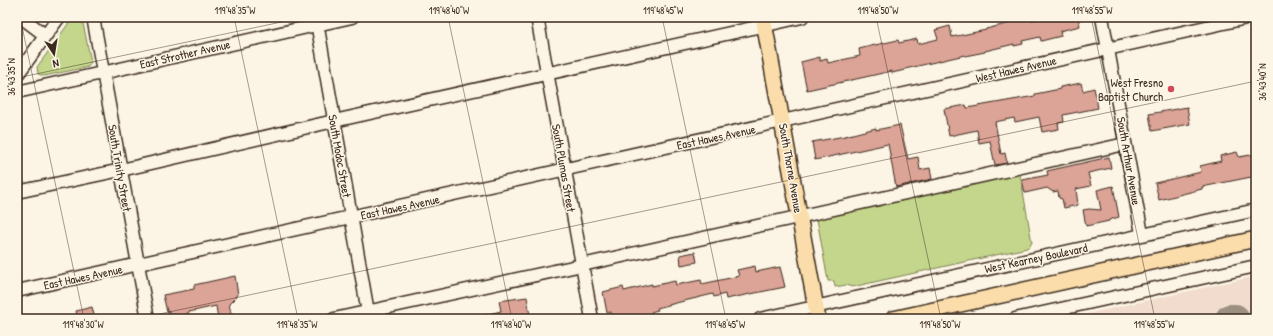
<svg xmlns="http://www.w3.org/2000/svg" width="1273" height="336" font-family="'Patrick Hand',sans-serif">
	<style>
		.built { fill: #f2dcce }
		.green { fill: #c3d68b; stroke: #7f8054 }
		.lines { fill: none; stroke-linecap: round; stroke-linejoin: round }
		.taxiway { stroke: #9c9082; stroke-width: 30 }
		.building { fill: #dca397; stroke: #3b2a1e }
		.minor-casing { stroke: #3b2a1e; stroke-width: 15 }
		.major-casing { stroke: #3b2a1e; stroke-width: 18 }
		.minor { stroke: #fcf5e5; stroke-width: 12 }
		.major { stroke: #faddab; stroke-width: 15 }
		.ticks { fill: none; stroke: #3b2a1e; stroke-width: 1; stroke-opacity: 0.45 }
		.poi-dot { fill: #d1495b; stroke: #fcf5e5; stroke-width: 1.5 }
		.labels { text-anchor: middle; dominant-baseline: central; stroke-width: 3; stroke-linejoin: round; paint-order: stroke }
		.street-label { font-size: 12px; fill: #3b2a1e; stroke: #fcf5e5 }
		.poi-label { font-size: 12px; fill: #3b2a1e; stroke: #fcf5e5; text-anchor: end }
		.neatline { fill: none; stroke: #3b2a1e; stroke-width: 1.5 }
		.ticks-label { font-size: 10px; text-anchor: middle; fill: #3b2a1e }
	</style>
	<rect width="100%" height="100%" fill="#fcf5e5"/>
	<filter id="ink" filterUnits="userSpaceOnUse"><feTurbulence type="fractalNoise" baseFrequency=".025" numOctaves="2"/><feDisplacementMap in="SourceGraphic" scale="8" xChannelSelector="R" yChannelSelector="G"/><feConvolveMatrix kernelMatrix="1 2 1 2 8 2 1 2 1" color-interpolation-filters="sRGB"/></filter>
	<g filter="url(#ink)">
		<path class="built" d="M1256,276V319H1064Z"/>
		<path class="green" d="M78,17L83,23L91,62L88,67L44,76L38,74L37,67L71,20Z
			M1020,174L1032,243L1027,248L852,287L846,285L835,287L834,281H828L817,219Z"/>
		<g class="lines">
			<path class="taxiway" d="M1230,319H1235"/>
		</g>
		<path class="building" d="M1009,17H1032V20L1045,17H1078L1080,26L1060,31L1061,36L1041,41L1040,37L1022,41L1023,44L1014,46V44L985,51V52L965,56V55L905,69V70L892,73V71L807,90L801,62L820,57V61L827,59L828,63L860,56L859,49L875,45L898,40L899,43L917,39L918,44L938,39L935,30L950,26L952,37L986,30V29L1010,23Z
			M1081,83L1083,91L1094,88L1098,108L1063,115L1064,122L1058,123L1059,129L1042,132L1039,117L1015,122L1014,118L995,122L1001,154L1005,153L1007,163L995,165L990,141L979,143L977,130L949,136L944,109L966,105L967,108L1035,96V94L1060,89V87Z
			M1187,107L1190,124L1152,131L1149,114Z
			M900,125L908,159L918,157L920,170L930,168L932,179L896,187L888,144L815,160L812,142L845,136L876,128V130Z
			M1237,152L1239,157L1256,154V176L1202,187V189L1159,200L1155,183L1201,172L1200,166L1221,161L1220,156Z
			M1109,157L1111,168L1088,173L1091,186L1076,189L1078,205L1064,208L1062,199L1059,198L1058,191L1053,192L1047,188L1025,193L1022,180L1048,175L1047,171Z
			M1113,186L1119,217L1109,220V221L1086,226L1083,210L1089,209L1101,210L1097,190Z
			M695,252L697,262L681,265L680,255Z
			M755,266L756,272L780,267L785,287L726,299L725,294L714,297L713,294L680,302L657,308L658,310L651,312L652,316L640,319H612L611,312L607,313L603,292L623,287L624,291L652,284V286L675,281L676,285L701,280L702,284L739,276L737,270Z
			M235,276L238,295L229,304L232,317L218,319L216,306L189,312L187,313V316L174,319L170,317L169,311L167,312L163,295L194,289V285Z
			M527,297L530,316L518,318V319H484V315L501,311L499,301Z
			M92,307L95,319H78L76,311Z"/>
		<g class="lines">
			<g class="minor-casing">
				<path id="minor" d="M21,17L45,35
					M93,17L148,319
					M316,17L369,318
					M537,17L592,319
					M1102,17L1142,234
					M17,75L59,17
					M17,92L352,17
					M17,192L121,170L334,121L802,17
					M17,291L1251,17
					M334,319L582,265L1125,144
					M760,319L1256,210
					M1015,319L1256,266"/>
			</g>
			<g class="major-casing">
				<path id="major" d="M763,17L818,319
					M893,319L1256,239"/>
			</g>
			<use href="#minor" class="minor"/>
			<use href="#major" class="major"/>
		</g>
	</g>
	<path class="ticks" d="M20,17L84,319M234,17L298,319M448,17L512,319M662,17L726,319M876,17L941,319M1091,17L1155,319M17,78L305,17M136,319L1256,81"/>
	<circle class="poi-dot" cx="1171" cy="89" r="4"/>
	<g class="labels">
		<g class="street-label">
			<text transform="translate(185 54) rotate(-13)">East Strother Avenue</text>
			<text transform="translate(1016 69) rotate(-13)">West Hawes Avenue</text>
			<text transform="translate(716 137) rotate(-12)">East Hawes Avenue</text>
			<text transform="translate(340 156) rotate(80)">South Modoc Street</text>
			<text transform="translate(1129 161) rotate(80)">South Arthur Avenue</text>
			<text transform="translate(120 168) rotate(80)">South Trinity Street</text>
			<text transform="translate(564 168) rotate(80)">South Plumas Street</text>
			<text transform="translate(791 168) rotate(80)">South Thorne Avenue</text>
			<text transform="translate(400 207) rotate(-12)">East Hawes Avenue</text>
			<text transform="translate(1036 258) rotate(-12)">West Kearney Boulevard</text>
			<text transform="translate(83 277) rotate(-12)">East Hawes Avenue</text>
		</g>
		<g class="poi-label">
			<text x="1163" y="82">West Fresno<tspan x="1163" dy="14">Baptist Church</tspan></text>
		</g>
	</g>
	<rect width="1273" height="336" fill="none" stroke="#fcf5e5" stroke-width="44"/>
	<g transform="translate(54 54) rotate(168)" stroke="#fcf5e5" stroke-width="3" paint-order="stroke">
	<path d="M0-3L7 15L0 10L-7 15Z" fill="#3b2a1e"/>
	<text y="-6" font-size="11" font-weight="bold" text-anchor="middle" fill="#3b2a1e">N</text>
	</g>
	<rect x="22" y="22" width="1229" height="292" class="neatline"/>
	<g class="ticks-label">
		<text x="235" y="14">119°48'35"W</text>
		<text x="449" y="14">119°48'40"W</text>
		<text x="663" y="14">119°48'45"W</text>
		<text x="878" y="14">119°48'50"W</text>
		<text x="1092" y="14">119°48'55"W</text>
		<text transform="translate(11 77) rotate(-90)" y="4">36°43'35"N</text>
		<text transform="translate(1262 82) rotate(-90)" y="4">36°43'40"N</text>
		<text x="83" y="328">119°48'30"W</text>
		<text x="297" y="328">119°48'35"W</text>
		<text x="511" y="328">119°48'40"W</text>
		<text x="725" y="328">119°48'45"W</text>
		<text x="940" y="328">119°48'50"W</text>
		<text x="1154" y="328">119°48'55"W</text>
	</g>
</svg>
